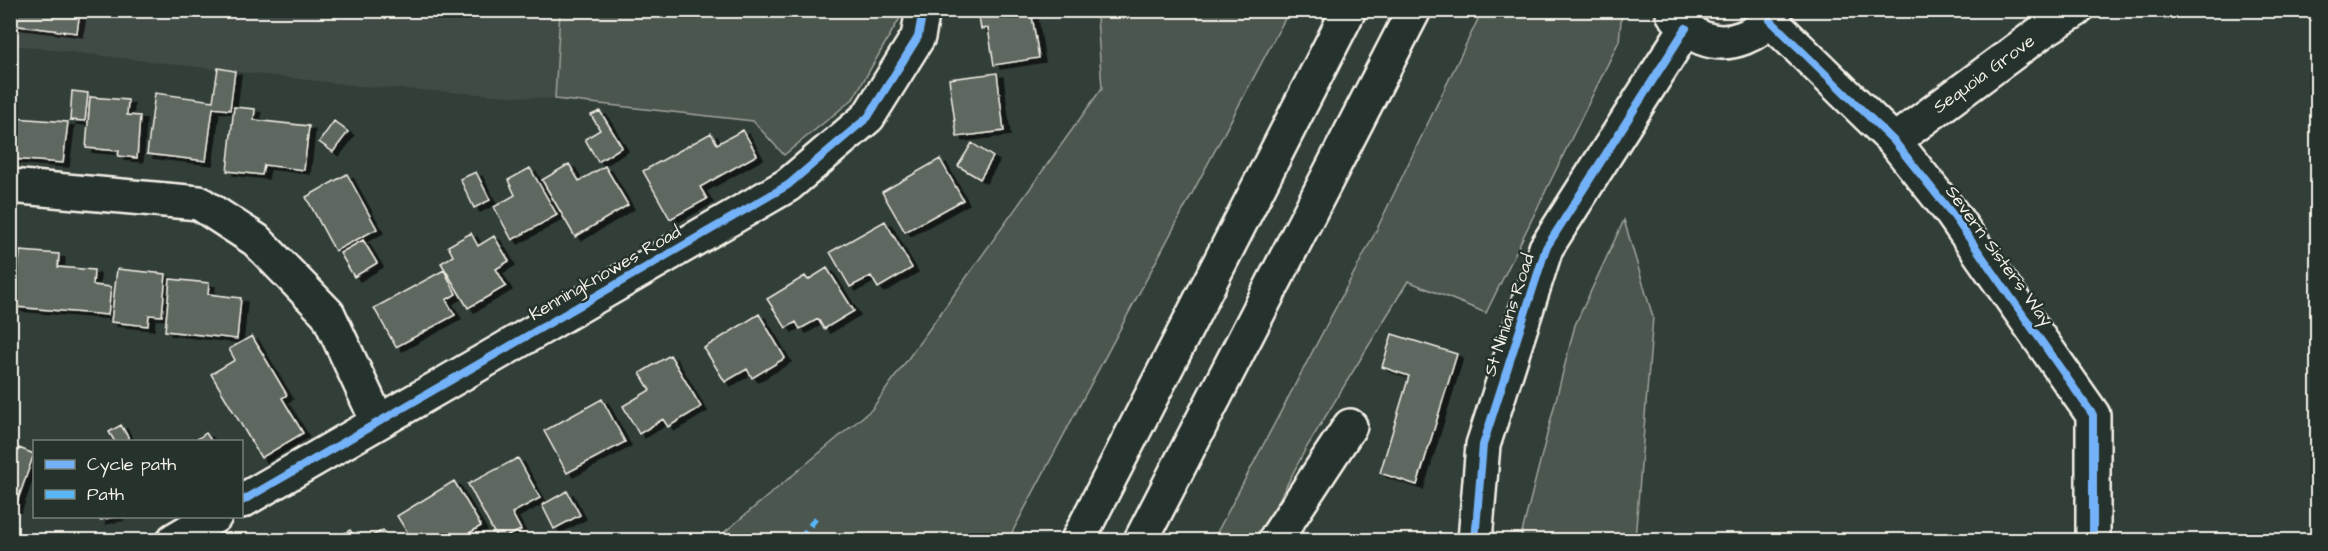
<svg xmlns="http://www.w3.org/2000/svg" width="2328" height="551" font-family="'Architects Daughter',sans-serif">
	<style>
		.built { fill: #404b44 }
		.green { fill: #4c564f; stroke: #a0a49c; stroke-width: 1.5 }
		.building { fill: #5f6861; stroke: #f4f1e8; stroke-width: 1.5; filter: url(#shadow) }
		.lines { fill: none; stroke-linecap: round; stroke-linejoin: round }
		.minor-casing { stroke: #f4f1e8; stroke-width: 38 }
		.tertiary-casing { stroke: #f4f1e8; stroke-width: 38 }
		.motorway-casing { stroke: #f4f1e8; stroke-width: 38 }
		.minor { stroke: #26332d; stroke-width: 33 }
		.tertiary { stroke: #26332d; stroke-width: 33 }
		.motorway { stroke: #26332d; stroke-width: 33 }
		.quiet { stroke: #59b6f9; stroke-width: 6; stroke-dasharray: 12 6; stroke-linecap: butt }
		.cycleway-casing { stroke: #26332d; stroke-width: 11 }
		.cycleway { stroke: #73b2f8; stroke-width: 8 }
		.labels { text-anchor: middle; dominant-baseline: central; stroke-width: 5; stroke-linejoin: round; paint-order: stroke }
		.street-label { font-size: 18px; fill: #f4f1e8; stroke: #26332d }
	</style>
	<defs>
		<filter id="shadow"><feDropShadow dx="6" dy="4" stdDeviation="0" flood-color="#0009"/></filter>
	</defs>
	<rect width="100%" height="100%" fill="#323e38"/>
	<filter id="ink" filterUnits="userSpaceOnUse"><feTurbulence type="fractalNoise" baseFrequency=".0167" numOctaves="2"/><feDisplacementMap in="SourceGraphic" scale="12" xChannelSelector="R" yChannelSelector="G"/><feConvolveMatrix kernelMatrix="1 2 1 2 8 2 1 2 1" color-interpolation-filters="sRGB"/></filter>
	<g filter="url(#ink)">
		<path class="built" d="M11,11H560L555,99L359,86L11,45Z"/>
		<path class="green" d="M1152,10L1289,11L1008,540H715L872,409L1102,88L1097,18Z
			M560,11V10L904,11L853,99L784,155L753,121L555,99Z
			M1482,11H1622L1619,41L1486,313L1408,281L1305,450L1258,540H1213L1374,235Z
			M1624,220L1653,317L1635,540H1520L1575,325Z"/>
		<path class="building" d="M13,10H80L77,33L11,25Z
			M978,10H1031L1039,58L994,65L988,28L981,29Z
			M218,68L235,71L230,110L213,108L206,161L147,154L155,93L213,101Z
			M997,73L1004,131L957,137L949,79Z
			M72,91L88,93L85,121L70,120Z
			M90,97L128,100L127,115L140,116L137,158L118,156L119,151L86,148Z
			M234,107L255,109L254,120L309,126L304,170L264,165L262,175L227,171Z
			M600,111L622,147L598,162L585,139L600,130L591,115Z
			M15,118L68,122L63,163L12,159Z
			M334,121L348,132L333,152L319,142Z
			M743,130L757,155L700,187L707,199L670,219L643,171L711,133L717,144Z
			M972,143L993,157L980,179L958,166Z
			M940,159L963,200L905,232L882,192Z
			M569,164L579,181L605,166L628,205L575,237L542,180Z
			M530,168L557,215L512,240L494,207L515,195L508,180Z
			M476,172L490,200L474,208L460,179Z
			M347,174L377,229L335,251L306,197Z
			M885,221L912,268L878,288L871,276L850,287L830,252Z
			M471,233L478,246L494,236L509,261L496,269L506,286L468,308L441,263L453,256L448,246Z
			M363,240L377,263L354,277L340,253Z
			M20,251L59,254L58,267L94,270L93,285L111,287L108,315L15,307Z
			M10,262L14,263L11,304H10Z
			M827,268L854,311L824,329L818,319L800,329L796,322L786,328L767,299L805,276L808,280Z
			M117,269L166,274L162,316L149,315L148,326L111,322Z
			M444,270L456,294L446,300L455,315L396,347L374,308Z
			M170,279L209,283L208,294L241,298L237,339L165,331Z
			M759,314L785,358L752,378L747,369L725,382L704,348Z
			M1392,334L1457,354L1417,485L1380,473L1409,376L1382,367Z
			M252,336L287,395L282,398L303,433L261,458L211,374L235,360L229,349Z
			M670,355L701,407L668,427L663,419L639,434L623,406L650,390L640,373Z
			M602,399L625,442L567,473L544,431Z
			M121,425L131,442H115L109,432Z
			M206,433L212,442H193Z
			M19,448L34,454L15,508L10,507V460L14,461Z
			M518,458L540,498L512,513L521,530L498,540L468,484Z
			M454,481L481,526L458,540H412L397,516Z
			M567,491L580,515L554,529L542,505Z
			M100,516H118L100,520Z
			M350,530L357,540H333Z
			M383,530L389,540H365Z"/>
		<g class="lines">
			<g class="minor-casing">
				<path id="minor" d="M1770,20L1894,141L1953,215L2093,415V540
					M1894,141L2044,30L2076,10
					M10,186L199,203L256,240L328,314L378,422
					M242,501L788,185L868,117L918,37L923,10
					M174,540L215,516
					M1275,540L1350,426"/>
			</g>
			<g class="tertiary-casing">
				<path id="tertiary" d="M1673,13C1682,23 1690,33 1702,38C1730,49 1761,35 1776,10
					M1475,540L1483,445L1546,248L1686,28"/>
			</g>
			<g class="motorway-casing">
				<path id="motorway" d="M1078,540L1349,10
					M1141,540L1414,10"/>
			</g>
			<use href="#minor" class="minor"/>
			<use href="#tertiary" class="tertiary"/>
			<use href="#motorway" class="motorway"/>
			<path class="quiet" d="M799,540L816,518"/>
			<g class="cycleway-casing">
				<path id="cycleway" d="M1770,20L1894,141L1953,215L2093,415V540
					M242,501L788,185L868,117L918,37L923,10
					M1475,540L1483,445L1546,248L1686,28"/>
			</g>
			<use href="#cycleway" class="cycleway"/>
		</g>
	</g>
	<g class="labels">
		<g class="street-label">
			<text transform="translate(1984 74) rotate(-36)">Sequoia Grove</text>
			<text transform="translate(1999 256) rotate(54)">Severn Sisters Way</text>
			<text transform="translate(605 273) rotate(-30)">Kenningknowes Road</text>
			<text transform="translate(1509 315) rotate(-72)">St Ninians Road</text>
		</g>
	</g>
	<rect width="2328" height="551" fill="none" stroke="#26332d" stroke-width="36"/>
	<rect x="18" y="18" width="2292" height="515" fill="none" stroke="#f4f1e8" stroke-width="2" filter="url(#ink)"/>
	<rect x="33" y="440" width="210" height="78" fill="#26332d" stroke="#787f78" stroke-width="1.5"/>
	<rect x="45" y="460" width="30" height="9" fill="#73b2f8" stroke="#787f78" stroke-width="1.5"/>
	<text x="87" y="470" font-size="18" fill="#f4f1e8">Cycle path</text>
	<rect x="45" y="490" width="30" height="9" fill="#59b6f9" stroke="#787f78" stroke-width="1.5"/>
	<text x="87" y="500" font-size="18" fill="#f4f1e8">Path</text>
</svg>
